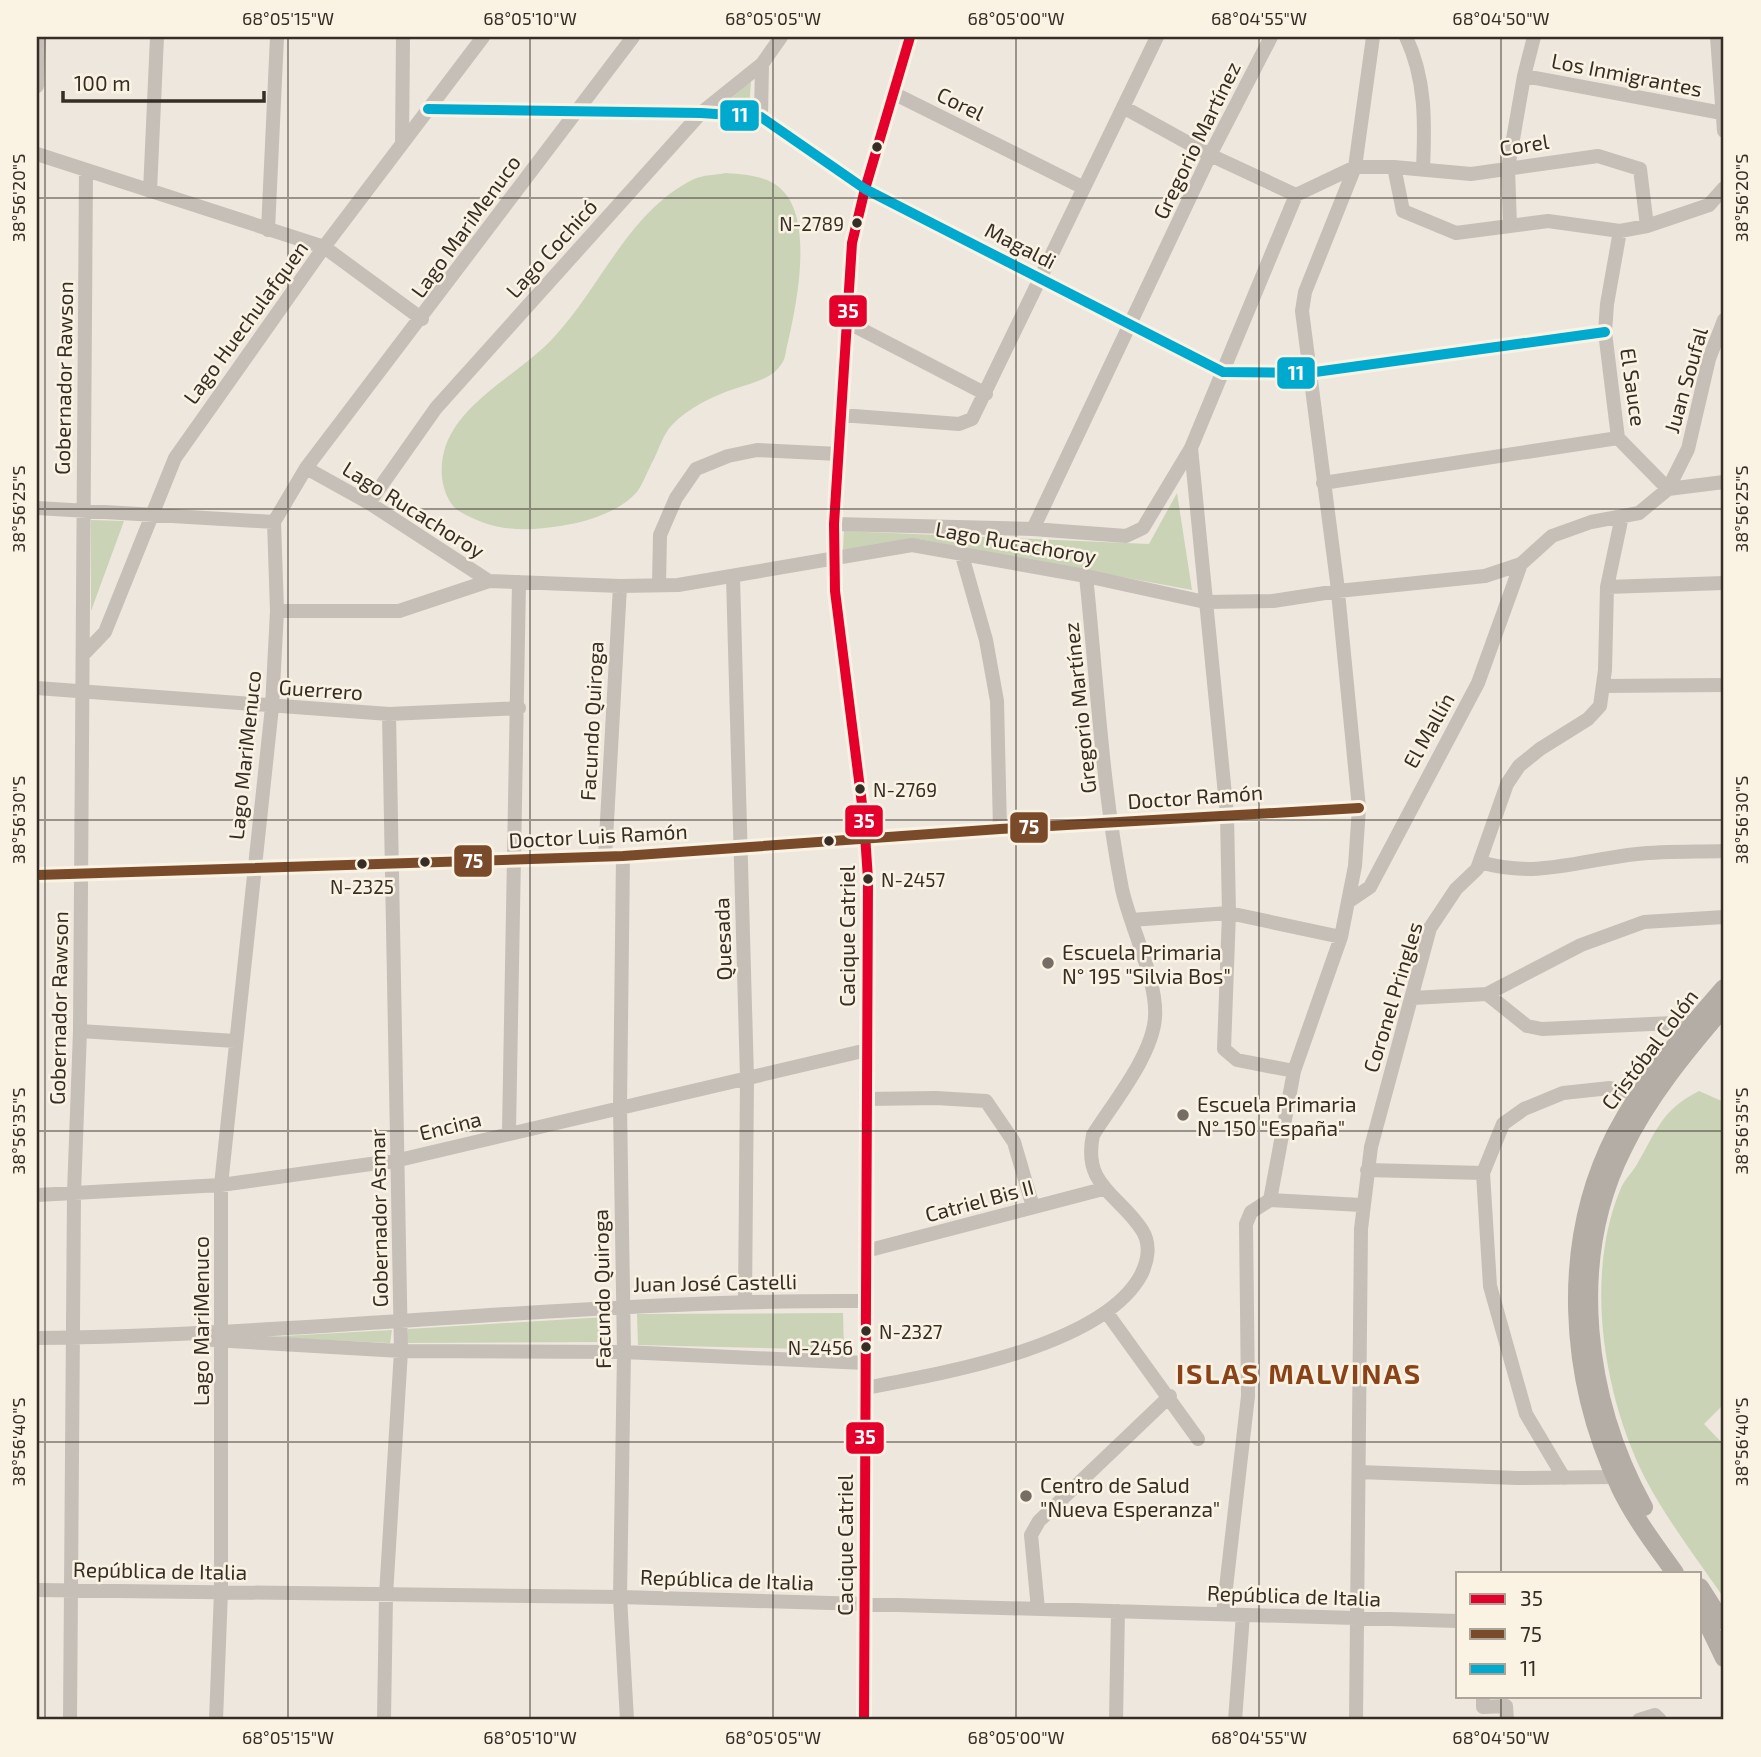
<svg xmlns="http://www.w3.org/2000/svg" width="1761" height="1757" font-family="'Exo 2',sans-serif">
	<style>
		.green { fill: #cad3b6 }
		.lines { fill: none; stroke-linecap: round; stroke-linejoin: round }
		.minor { stroke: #c5bfb7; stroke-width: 14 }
		.major { stroke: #b4ada6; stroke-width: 18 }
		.bus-1-casing { stroke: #faf3e4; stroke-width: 16 }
		.bus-2-casing { stroke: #faf3e4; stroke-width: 16 }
		.bus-3-casing { stroke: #faf3e4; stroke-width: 16 }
		.bus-1 { stroke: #e4002b; stroke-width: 10 }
		.bus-2 { stroke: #7a4b2a; stroke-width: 10 }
		.bus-3 { stroke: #00a9ce; stroke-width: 10 }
		.ticks { fill: none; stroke: #362d25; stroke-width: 2; stroke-opacity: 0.45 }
		.bus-dot { fill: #362d25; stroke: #faf3e4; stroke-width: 2.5 }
		.poi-dot { fill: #766e65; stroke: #faf3e4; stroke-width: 2.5 }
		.labels { text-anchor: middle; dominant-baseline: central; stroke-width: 5; stroke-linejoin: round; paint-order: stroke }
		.bus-label { font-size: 19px; fill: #362d25; stroke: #faf3e4; text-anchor: start }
		.street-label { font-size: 21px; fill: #362d25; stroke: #faf3e4 }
		.poi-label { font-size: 21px; fill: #362d25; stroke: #faf3e4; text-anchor: start }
		.district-label { font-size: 28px; font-weight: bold; letter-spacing: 2px; fill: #8a4219; stroke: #faf3e4 }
		.line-badge { stroke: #faf3e4; stroke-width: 2.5 }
		.badge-label { font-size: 19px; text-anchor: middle; font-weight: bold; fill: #fff }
		.neatline { fill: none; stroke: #362d25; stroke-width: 2.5 }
		.ticks-label { font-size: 18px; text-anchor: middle; fill: #362d25 }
	</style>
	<rect width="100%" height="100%" fill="#ede7dd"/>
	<path class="green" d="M751,81L749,110L724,104Z
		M726,173C746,175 768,175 783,191C813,222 797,303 788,342C786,348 786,358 782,363C772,380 751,383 734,389C713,396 688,408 672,425C664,433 659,448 654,459C648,469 643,485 636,493C617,513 586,522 560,526C523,532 492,531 459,511C449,505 443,489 442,477C436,410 517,379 555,336C602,285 629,211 694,179C703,175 716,175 726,173Z
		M1177,493L1192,590L918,539L843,550L844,531L1149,544Z
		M91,520L124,521L91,611Z
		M1699,1091L1724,1102V1404L1704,1424L1724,1445V1598C1697,1559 1667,1520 1645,1478C1603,1395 1584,1275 1621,1188C1625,1179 1631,1174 1636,1166C1657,1131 1660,1111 1699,1091Z
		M843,1313L844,1350L638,1345L637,1314Z
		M605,1317V1342L406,1343L408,1329Z
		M392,1330L390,1343L265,1337Z"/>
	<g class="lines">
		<path class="minor" d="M1406,37C1426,79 1425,123 1423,169
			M1717,37L1724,131
			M1524,76L1722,113
			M37,86L39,37
			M893,93L1084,188
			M1123,107L1210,155L1296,195
			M428,109L701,113L761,117L865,189L1223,372L1308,373L1605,332
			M761,117L762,64
			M402,144L403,37
			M37,154L324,247L422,319
			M1394,167L1403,211L1456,233L1548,221L1620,231L1647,226L1709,205L1724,188
			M150,191L157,37
			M1510,226L1508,168L1524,76L1534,37
			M268,230L277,37
			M1620,231L1607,304L1605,332L1618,438L1668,489
			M847,322L986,394
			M841,415L959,424L972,419L1157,37
			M306,468L369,503L489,581L620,586L678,585L912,545L1086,576L1205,602L1273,601L1338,591L1485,576L1521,564L1552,536L1591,522L1639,513L1668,489L1724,482
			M1323,483L1618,438
			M1668,489L1688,449L1709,359L1724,320
			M369,503L436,408L701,113L762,64L781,37
			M37,508L274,522
			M834,524L1033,529L1126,536L1143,528L1191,448
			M1033,529L1210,155L1271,37
			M961,552L986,640L997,701L1000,829
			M733,577L747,1078L745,1300
			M659,584L660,535L676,498L696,469L728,456L757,450L839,454
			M1607,587L1724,583
			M277,611H399L489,581
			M83,655L105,632L175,458L324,247L483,37
			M1604,686L1724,685
			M37,688L389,714L519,708
			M623,856L620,1107L624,1352L620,1597L627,1720
			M605,857L620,586
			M1480,862C1537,879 1580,860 1637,854C1666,851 1695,852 1724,851
			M37,875L623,856L1000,829L1359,808
			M1348,902L1370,887L1478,683L1521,564
			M1131,920L1229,913L1341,937
			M1487,994L1527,1026L1542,1029L1695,1022
			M1412,998L1487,994L1581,945L1644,922L1724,917
			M80,1031L235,1041
			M1294,1071L1237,1060L1224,1049L1229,913L1227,815L1191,448L1296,195L1355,167H1394L1471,174L1598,156L1640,169L1647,226
			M867,1099L936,1098L986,1101L1014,1142L1033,1207
			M509,1131L519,582
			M1367,1170L1483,1173
			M37,1195L221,1185L399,1160L867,1050
			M1270,1200L1294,1071L1341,937L1355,866L1359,808L1337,582L1302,311L1305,292L1355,167L1373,37
			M866,1251L1103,1189
			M1107,1313L1198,1439
			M37,1338C314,1335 589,1299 866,1301
			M213,1340L401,1351L624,1352L865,1363
			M865,1388C939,1374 1102,1347 1141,1275C1148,1261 1151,1244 1142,1230C1120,1195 1082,1186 1093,1135C1113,1103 1152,1056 1155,1018C1158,981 1130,926 1122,889C1102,787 1097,680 1086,576
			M1359,1472L1517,1478L1615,1477
			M1564,1478L1526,1414L1490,1286L1483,1173L1503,1124L1524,1109L1563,1093L1610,1088L1640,1094
			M37,1590L620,1597L1458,1621
			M1038,1609L1031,1535L1039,1521L1170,1396
			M1223,1614L1248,1396L1246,1224L1251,1212L1270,1200L1361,1205
			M1483,1696V1707L1506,1706L1507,1720
			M70,1720L74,1193L80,1031L86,170
			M216,1720L221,1591V1185L272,707L277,611L274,522L306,468L633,37
			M384,1720L386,1595L401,1351L389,714
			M864,1720L868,879L864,820L835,591L834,524L852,243L865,189L910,37
			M1116,1720L1118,1611
			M1235,1720L1243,1615
			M1356,1720L1361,1229L1371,1147L1430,928L1456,889L1477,869L1507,784L1519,766L1540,749L1588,719L1600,706L1605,670L1607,587L1622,516
			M1639,1720L1655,1715L1660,1720"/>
		<path class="major" d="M1644,1507C1585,1400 1567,1261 1623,1149C1648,1097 1687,1050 1724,1007
			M1675,1573C1656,1546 1635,1519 1620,1488C1568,1379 1559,1243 1616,1133C1644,1079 1685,1033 1724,988
			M1700,1587L1721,1620
			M1700,1608L1724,1658"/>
		<g class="bus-1-casing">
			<path id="bus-1" d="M864,1720L868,879L864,820L835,591L834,524L852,243L865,189L910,37"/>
		</g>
		<g class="bus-2-casing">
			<path id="bus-2" d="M37,875L623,856L1000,829L1359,808"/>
		</g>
		<g class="bus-3-casing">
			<path id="bus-3" d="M428,109L701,113L761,117L865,189L1223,372L1308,373L1605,332"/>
		</g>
		<use href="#bus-1" class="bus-1"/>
		<use href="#bus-2" class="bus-2"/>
		<use href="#bus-3" class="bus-3"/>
	</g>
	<path class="ticks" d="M45,37V1720M288,37V1720M530,37V1720M773,37V1720M1016,37V1720M1259,37V1720M1501,37V1573M37,198H1724M37,509H1724M37,820H1724M37,1131H1724M37,1442H1724M1501,1696V1720"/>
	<g class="bus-dot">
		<circle cx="877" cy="147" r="6"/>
		<circle cx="857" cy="223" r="6"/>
		<circle cx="860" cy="789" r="6"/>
		<circle cx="829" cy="841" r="6"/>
		<circle cx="425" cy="862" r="6"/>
		<circle cx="362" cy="864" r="6"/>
		<circle cx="868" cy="879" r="6"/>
		<circle cx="866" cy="1331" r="6"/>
		<circle cx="866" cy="1347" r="6"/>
	</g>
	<g class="poi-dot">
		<circle cx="1048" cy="963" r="7"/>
		<circle cx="1183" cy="1115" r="7"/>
		<circle cx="1026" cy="1496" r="7"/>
	</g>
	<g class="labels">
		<g class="bus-label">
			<text x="844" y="223" text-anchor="end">N-2789</text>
			<text x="873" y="789">N-2769</text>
			<text x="881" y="879">N-2457</text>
			<text x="362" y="886" text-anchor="middle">N-2325</text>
			<text x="879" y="1331">N-2327</text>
			<text x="853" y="1347" text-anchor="end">N-2456</text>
		</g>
		<g class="street-label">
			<text transform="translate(1627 74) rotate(11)">Los Inmigrantes</text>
			<text transform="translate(961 103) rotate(26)">Corel</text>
			<text transform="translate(1196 140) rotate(-64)">Gregorio Martínez</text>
			<text transform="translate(1524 144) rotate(-9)">Corel</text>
			<text transform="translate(465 226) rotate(-54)">Lago MariMenuco</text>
			<text transform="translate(1021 245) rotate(27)">Magaldi</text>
			<text transform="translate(551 248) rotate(-48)">Lago Cochicó</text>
			<text transform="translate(245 322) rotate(-54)">Lago Huechulafquen</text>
			<text transform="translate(63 378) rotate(-89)">Gobernador Rawson</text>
			<text transform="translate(1685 380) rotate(-74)">Juan Soufal</text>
			<text transform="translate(1634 387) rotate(82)">El Sauce</text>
			<text transform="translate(414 509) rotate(32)">Lago Rucachoroy</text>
			<text transform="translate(1016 542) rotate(10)">Lago Rucachoroy</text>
			<text transform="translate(321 689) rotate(4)">Guerrero</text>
			<text transform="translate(1079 708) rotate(-96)">Gregorio Martínez</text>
			<text transform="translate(591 721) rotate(-87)">Facundo Quiroga</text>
			<text transform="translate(1428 730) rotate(-61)">El Mallín</text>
			<text transform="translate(244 755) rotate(-84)">Lago MariMenuco</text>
			<text transform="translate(1195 796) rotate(-4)">Doctor Ramón</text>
			<text transform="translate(598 835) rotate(-3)">Doctor Luis Ramón</text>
			<text transform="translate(846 936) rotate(-90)">Cacique Catriel</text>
			<text transform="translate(722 939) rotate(-92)">Quesada</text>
			<text transform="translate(1392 997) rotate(-73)">Coronel Pringles</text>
			<text transform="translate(58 1008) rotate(-89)">Gobernador Rawson</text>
			<text transform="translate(1649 1049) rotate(-53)">Cristóbal Colón</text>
			<text transform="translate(450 1125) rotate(-14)">Encina</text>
			<text transform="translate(979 1200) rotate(-15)">Catriel Bis II</text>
			<text transform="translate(378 1218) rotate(-91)">Gobernador Asmar</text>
			<text transform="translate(715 1282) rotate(-1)">Juan José Castelli</text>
			<text transform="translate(601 1289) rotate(-91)">Facundo Quiroga</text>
			<text transform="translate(200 1321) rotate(-90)">Lago MariMenuco</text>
			<text transform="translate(844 1545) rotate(-90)">Cacique Catriel</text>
			<text transform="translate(160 1570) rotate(1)">República de Italia</text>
			<text transform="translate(727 1579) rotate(2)">República de Italia</text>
			<text transform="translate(1294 1595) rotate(2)">República de Italia</text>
		</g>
		<g class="poi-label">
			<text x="1062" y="951">Escuela Primaria<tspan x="1062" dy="24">N° 195 "Silvia Bos"</tspan></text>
			<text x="1197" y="1103">Escuela Primaria<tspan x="1197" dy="24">N° 150 "España"</tspan></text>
			<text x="1040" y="1484">Centro de Salud<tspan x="1040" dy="24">"Nueva Esperanza"</tspan></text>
		</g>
		<g class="district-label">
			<text x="1299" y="1373">ISLAS MALVINAS</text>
		</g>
	</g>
	<g class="line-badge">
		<rect x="719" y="99" width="41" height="33" rx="7" fill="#00a9ce"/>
		<rect x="828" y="294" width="40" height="34" rx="7" fill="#e4002b"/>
		<rect x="1276" y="356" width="40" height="34" rx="7" fill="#00a9ce"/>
		<rect x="844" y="804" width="40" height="34" rx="7" fill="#e4002b"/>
		<rect x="1009" y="811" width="40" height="33" rx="7" fill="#7a4b2a"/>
		<rect x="453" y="844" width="40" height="34" rx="7" fill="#7a4b2a"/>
		<rect x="845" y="1421" width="40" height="34" rx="7" fill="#e4002b"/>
	</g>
	<g class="badge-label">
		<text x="740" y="122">11</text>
		<text x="848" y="318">35</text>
		<text x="1296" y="380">11</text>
		<text x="864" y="828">35</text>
		<text x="1029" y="834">75</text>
		<text x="473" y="868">75</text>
		<text x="865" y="1444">35</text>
	</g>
	<rect width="1761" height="1757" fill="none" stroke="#faf3e4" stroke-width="77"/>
	<rect x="1456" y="1572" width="245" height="126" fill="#faf3e4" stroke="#aca498" stroke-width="2"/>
	<rect x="1470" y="1594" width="35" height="10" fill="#e4002b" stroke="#aca498" stroke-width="2"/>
	<text x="1520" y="1606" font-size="21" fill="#362d25">35</text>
	<rect x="1470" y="1629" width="35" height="10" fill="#7a4b2a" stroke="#aca498" stroke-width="2"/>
	<text x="1520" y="1642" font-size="21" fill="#362d25">75</text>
	<rect x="1470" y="1664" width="35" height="10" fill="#00a9ce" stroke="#aca498" stroke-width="2"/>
	<text x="1520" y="1676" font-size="21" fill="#362d25">11</text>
	<path d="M63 91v10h201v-10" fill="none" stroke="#362d25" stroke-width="3.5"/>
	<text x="74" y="91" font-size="21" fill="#362d25" stroke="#faf3e4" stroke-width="5" paint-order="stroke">100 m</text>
	<rect x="38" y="38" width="1684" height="1680" class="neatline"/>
	<g class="ticks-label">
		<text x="288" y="25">68°05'15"W</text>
		<text x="530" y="25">68°05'10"W</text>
		<text x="773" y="25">68°05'05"W</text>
		<text x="1016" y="25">68°05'00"W</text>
		<text x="1259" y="25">68°04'55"W</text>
		<text x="1501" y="25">68°04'50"W</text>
		<text transform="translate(19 198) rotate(-90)" y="6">38°56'20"S</text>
		<text transform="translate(1742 198) rotate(-90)" y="6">38°56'20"S</text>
		<text transform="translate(19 509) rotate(-90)" y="6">38°56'25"S</text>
		<text transform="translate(1742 509) rotate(-90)" y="6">38°56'25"S</text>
		<text transform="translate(19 820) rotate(-90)" y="6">38°56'30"S</text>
		<text transform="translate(1742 820) rotate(-90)" y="6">38°56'30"S</text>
		<text transform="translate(19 1131) rotate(-90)" y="6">38°56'35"S</text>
		<text transform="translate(1742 1131) rotate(-90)" y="6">38°56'35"S</text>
		<text transform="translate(19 1442) rotate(-90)" y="6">38°56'40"S</text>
		<text transform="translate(1742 1442) rotate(-90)" y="6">38°56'40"S</text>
		<text x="288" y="1744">68°05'15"W</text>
		<text x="530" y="1744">68°05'10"W</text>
		<text x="773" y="1744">68°05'05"W</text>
		<text x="1016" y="1744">68°05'00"W</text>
		<text x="1259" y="1744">68°04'55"W</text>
		<text x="1501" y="1744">68°04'50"W</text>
	</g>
</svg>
